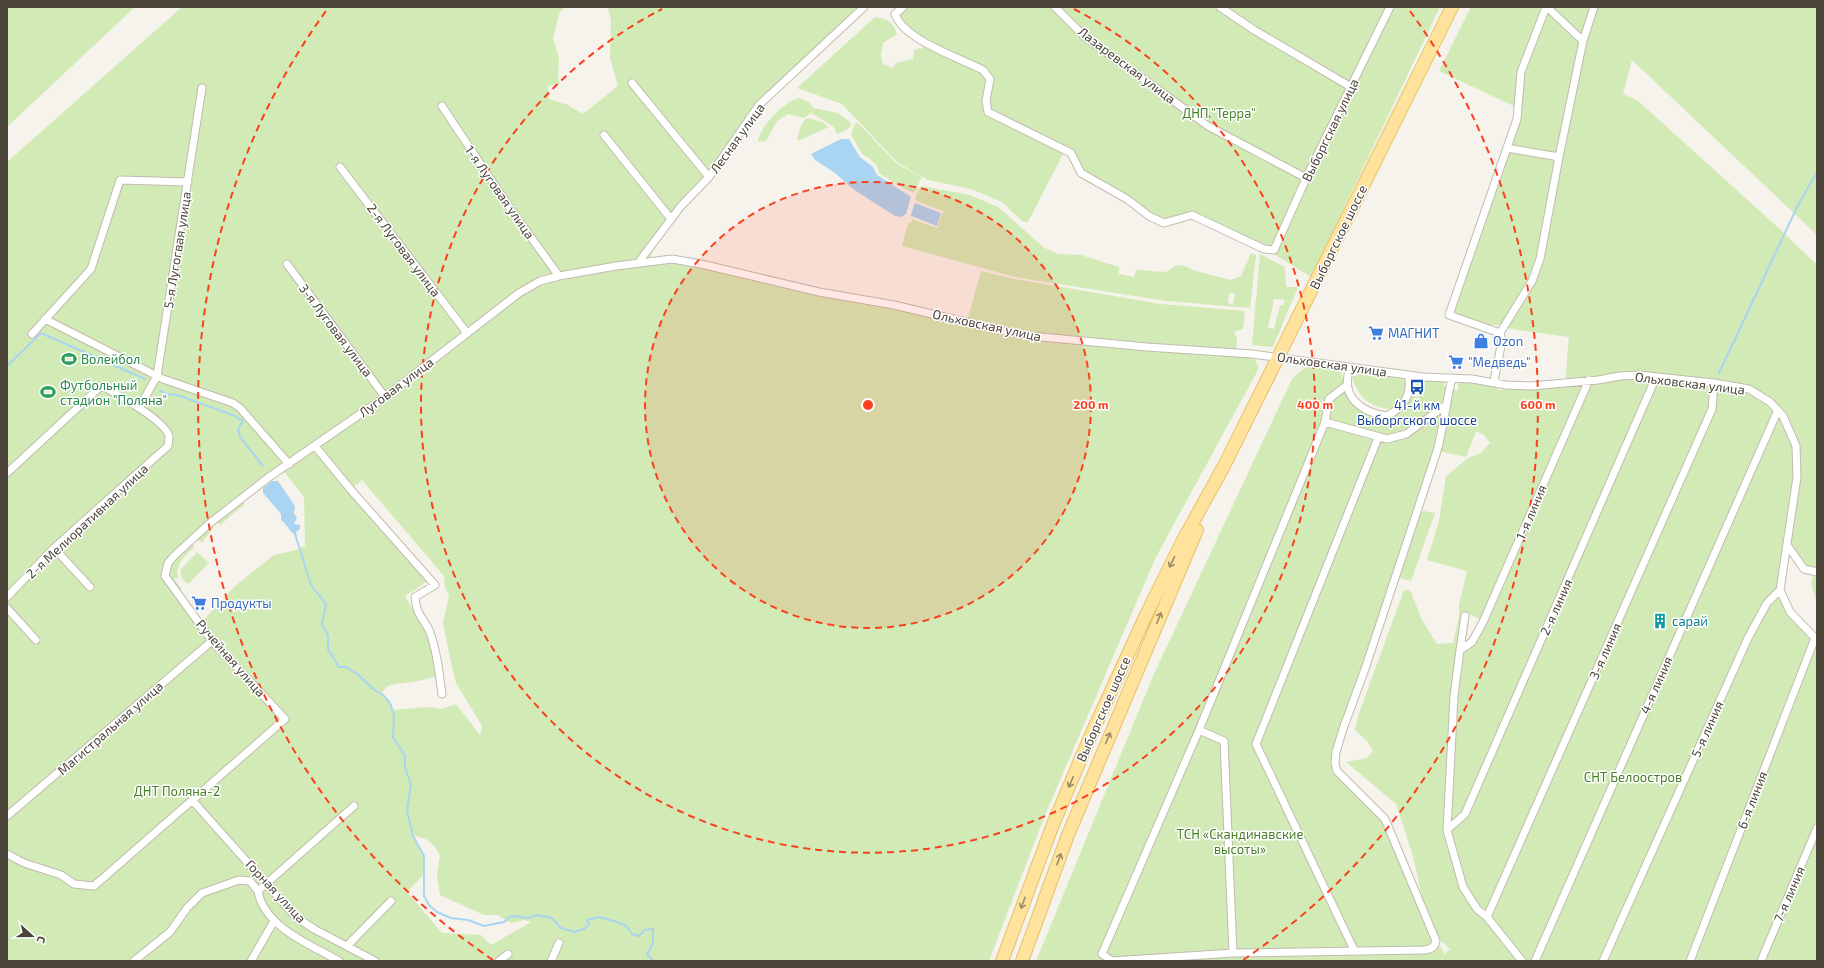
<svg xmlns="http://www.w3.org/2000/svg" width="1824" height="968" font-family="'Exo 2',sans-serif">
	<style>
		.green { fill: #d2eab5; fill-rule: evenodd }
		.water { fill: #a9d4f2 }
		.pier { fill: #f6f3ec }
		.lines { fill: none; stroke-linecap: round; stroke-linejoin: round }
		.stream { stroke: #a9d4f2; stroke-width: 2 }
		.street-casing { stroke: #c2bbae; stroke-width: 9 }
		.primary-casing { stroke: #e6c16a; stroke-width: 14 }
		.street { stroke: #fff; stroke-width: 7 }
		.primary { stroke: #ffe39c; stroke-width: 12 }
		.oneway { stroke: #9c8c66 }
		.ring { fill: none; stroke: #fc3f1d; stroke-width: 2; stroke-dasharray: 7 5 }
		.labels { text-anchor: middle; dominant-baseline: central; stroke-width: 3; stroke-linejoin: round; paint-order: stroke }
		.street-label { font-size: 13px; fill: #4b4439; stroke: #fff }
		.park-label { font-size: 13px; fill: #4a7f2a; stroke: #fff }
		.shop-label { font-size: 13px; fill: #366cbe; stroke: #fff; text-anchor: start }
		.leisure-label { font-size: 13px; fill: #27864d; stroke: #fff; text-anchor: start }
		.transit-label { font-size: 13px; fill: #164399; stroke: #fff }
		.culture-label { font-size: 13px; fill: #0d838f; stroke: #fff; text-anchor: start }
		.centre { fill: #fc3f1d; stroke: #fff; stroke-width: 2 }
		.ring-label { font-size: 12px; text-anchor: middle; font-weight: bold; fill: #fc3f1d; stroke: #fff; stroke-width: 3; stroke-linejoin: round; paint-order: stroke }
	</style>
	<rect width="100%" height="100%" fill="#f6f3ec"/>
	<path class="green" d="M7,7H135L7,127Z
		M182,7H564L559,14L553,38L559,59L558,76L560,84L548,86L549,99L566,104L583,114L618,86L610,58L611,21L608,7H865L759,105L708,178L654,241L650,262L665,260L967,321L981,271L1014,279L1161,304L1245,311L1243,329L1234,332L1237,338L1236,352L1252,354L1259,368L1156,557L1045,815L989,961H7V162ZM282,469L304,497L305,546L296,550L274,555L235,586L200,624L177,595L182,589L174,579L179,577C173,566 187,553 195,547L189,542L195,537L202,543L214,527L210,523L214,520L220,525L245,504L241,499ZM362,480L444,576L445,588L449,596L443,622L450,658L456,683L482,726L480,735L456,704L442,709L426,707L394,710L382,693L386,687L390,685L419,681L437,676L427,634L405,596L428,581L351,490ZM413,836C427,837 433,843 440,855L437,875L440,895L484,915H498L511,923L525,920L531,922L491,945L481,935L442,933L407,892L424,874V856Z
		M903,7H1440L1311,277L1267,250L1192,215L1164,223L1081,173L1073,155L1064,152L1028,222H1023L1002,202L971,189L928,180L898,163L842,104L797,88L875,17C887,19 893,21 897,34L883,43L881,55L883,64L893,68L896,63L913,59L914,50L925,47L926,45L895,17Z
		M1471,7H1817V235L1632,60L1623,94L1637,100L1783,232L1817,265V572L1807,570L1788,545L1780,591L1790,612L1817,640V961H1036L1153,676L1292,379C1296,376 1300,370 1305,368C1314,364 1332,365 1341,371C1347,399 1355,415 1386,418L1408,395L1418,397L1421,386L1411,383L1412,379L1445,381L1443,386L1458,391V382H1461L1498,387V390H1503V386L1565,383L1569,337L1511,329L1499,325H1475L1449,315L1518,108L1439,71ZM1476,431L1484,435L1490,443L1481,453L1468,458L1446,476L1439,521L1427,560L1467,571L1459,605V617L1453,643L1437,644L1422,620L1410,590H1404L1358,716L1355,730L1367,741L1373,751L1367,758L1346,762L1396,804L1413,856L1424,906L1440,940L1450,949L1445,954L1436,941L1385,819L1337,771L1336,752L1396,577L1411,581L1435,513L1418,510L1438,451L1466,457ZM1466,612L1483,621L1472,642L1460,651Z
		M799,98L810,103L813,108L838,113L851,123L850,128L837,134L833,126L811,113L804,118L788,114L777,121L766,141L758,142C758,128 786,100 799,98Z
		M808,118L822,122L829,127L798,141L797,139C799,132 801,121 808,118Z
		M855,123H858L897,164L922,177L914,193L896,184L879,173L877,166L870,159L862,154L851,135Z
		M921,186L970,195L998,207L1043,247L1058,254L1081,255L1119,267V274L1134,277L1136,270L1166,272L1175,266L1182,265L1196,271L1231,280L1241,276L1251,253L1256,255L1250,308L1166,301L1015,277L902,246L908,223H911L912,219L937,228L943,211L916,201L915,198ZM1229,293H1235L1233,304L1228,303Z
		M1260,254L1285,267L1286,287H1298L1273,347L1252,345ZM1274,299L1285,300L1283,305H1280L1274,329L1268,328Z
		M1360,374L1405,379C1411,390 1403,401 1396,409C1374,410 1358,399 1352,377Z
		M197,552L209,563L188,584L182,579L180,570Z
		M1817,575V603L1811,584L1813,576Z"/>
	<path class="water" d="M841,139H849L860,157L873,167L877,175L911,197L910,201L941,213L937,226L906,214L901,217L895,216L853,189L835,173L815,160L811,154Z
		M272,481H278L295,506L294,514L297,517L294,524L300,525V529L296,532L297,536C290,533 287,524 281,520V514L263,493V488Z"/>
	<path class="pier" d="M911,197L912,200L915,202L910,218L905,217Z"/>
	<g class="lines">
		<path class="stream" d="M7,366L41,333L145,379
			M1719,373L1798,205L1817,172
			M160,390L166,394L177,395L233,415L243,421L238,429L240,437L263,466
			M295,534L311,585L326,604L322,625L328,635V649L339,667H346L356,673L373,689L383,695L390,703L394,715L393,737L405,756V768L411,784L407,811L413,836L424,856V896L429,905L437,912L451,918L468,920L484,926L504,922L511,916L529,918L536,915L552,918L561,928L574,932L584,929L589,925L587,920L599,917L614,921L626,926L632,934L639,936L645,930L653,929V943L647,955L654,961"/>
		<g class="street-casing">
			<path id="street" d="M903,7L895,14C904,40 958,57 983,70L990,79L986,101L988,112L1071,153L1081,173L1127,199L1149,216L1164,223L1192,215L1264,249L1274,250L1309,172L1390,7
				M1055,7L1084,36L1208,126L1306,178
				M1220,7L1254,30L1351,87
				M1547,7L1583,41
				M632,83L709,177
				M442,106L509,207L559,276
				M604,135L671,219
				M1507,148L1559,157
				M340,167L467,333
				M638,263L681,206L709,177L759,105L864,7
				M287,264L385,397
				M45,319L163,379L233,403L240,408L289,464
				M1500,333L1532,281L1540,259L1559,157L1583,41L1594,7
				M32,334L91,269L120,180L188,182
				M1350,368C1340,396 1360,412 1387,416C1405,406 1411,396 1409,375
				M1494,381L1502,341L1500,333L1449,315L1517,119L1521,72L1546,7
				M1347,385L1329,399L1325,422L1199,730L1102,954L1112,961L1233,953L1424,950C1431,949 1434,948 1436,941L1385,819L1337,771L1335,763L1336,752L1343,729L1365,669L1437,451C1444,426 1446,402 1452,378
				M139,408L157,376L202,88
				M1325,422L1387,439L1406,434L1446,405
				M315,446L351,490L435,585L415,597C416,613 422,617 429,630C437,650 439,673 442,694
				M7,473L101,386L106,388C120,396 167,422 169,437C169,440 168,444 168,446L54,548L7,597
				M1787,545L1804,569L1817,572
				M54,548L90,587
				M7,608L36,640
				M1460,650L1465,616
				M1199,730L1224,741L1233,953
				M192,800L296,917L314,929L375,961
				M7,816L212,641
				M1447,830L1465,814L1656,377
				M7,854L24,863L61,875L74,884L94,886L285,719L212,641L165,576L168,563L175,555L210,523L269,477L385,397L519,293L540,281L559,276L616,266L672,259L701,264L819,292L894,305L995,329L1031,336L1147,347L1252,354L1423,377L1472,379L1506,385L1531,386L1598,380L1620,376L1639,375L1714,383L1749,389L1770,402L1783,416L1796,446L1797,477L1780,590L1790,612L1817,640
				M1487,917L1712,409L1714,383
				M348,945L391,901
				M1355,952L1256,744L1378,438
				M134,961L170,932L187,908L202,893L239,880L250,881L258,891
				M251,961L274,921
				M339,961C311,945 264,927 258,891L354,806
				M499,961L508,954
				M551,961L559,943
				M1522,961L1487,917L1477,909L1463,887L1447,830L1454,696L1460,650L1472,642L1483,622L1589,380
				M1535,961L1778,410
				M1603,961L1748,638L1767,603L1780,590
				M1690,961L1815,638
				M1761,961L1817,828"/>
		</g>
		<g class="primary-casing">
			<path id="primary" d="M1002,961L1052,827L1090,737L1146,615L1182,542L1224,466L1452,7
				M1022,961L1068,835L1197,530"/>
		</g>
		<use href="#street" class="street"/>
		<use href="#primary" class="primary"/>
	</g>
	<defs><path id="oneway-shaft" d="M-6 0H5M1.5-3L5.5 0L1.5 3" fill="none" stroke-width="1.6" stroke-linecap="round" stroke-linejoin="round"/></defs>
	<g class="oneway">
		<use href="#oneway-shaft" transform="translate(1172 562) rotate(116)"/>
		<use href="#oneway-shaft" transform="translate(1159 618) rotate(-68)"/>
		<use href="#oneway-shaft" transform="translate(1108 738) rotate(-67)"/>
		<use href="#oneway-shaft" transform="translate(1071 782) rotate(113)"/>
		<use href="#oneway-shaft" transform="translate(1059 859) rotate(-70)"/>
		<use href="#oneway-shaft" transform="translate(1023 903) rotate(110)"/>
	</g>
	<circle cx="868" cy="405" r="223" fill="#fc3f1d" fill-opacity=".12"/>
	<g class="ring">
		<circle cx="868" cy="405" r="223"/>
		<path d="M1074 9A447 447 0 1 1 662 9"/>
		<path d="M493 960A670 670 0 0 1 326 11M1410 11A670 670 0 0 1 1243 960"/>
	</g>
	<defs>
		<g id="supermarket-bare" transform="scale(1.2)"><path d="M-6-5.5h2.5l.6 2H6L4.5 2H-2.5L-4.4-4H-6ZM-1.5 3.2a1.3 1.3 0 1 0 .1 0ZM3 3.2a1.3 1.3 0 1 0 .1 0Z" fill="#3f7fe0" stroke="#fff" stroke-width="2.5" paint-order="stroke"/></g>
		<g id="shop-bare" transform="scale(1.2)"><path d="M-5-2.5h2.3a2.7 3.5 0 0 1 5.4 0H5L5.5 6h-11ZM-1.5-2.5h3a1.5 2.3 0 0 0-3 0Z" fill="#3f7fe0" stroke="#fff" stroke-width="2.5" paint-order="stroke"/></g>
		<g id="stadium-bare" transform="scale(1.2)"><path d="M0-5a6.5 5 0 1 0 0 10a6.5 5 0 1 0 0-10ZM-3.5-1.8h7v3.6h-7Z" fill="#2e9e5b" stroke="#fff" stroke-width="2.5" paint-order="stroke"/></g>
		<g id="bus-bare" transform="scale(1.2)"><path d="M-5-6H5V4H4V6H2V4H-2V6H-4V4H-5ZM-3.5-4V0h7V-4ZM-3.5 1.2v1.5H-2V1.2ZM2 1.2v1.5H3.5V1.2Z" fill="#1a4fb4" stroke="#fff" stroke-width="2.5" paint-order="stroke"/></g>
		<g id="building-bare" transform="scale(1.2)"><path d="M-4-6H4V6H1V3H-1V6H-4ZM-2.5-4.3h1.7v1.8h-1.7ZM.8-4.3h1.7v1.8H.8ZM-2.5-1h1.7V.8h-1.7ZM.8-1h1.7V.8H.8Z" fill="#0f9aa8" stroke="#fff" stroke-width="2.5" paint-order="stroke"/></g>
	</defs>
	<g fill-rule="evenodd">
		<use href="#supermarket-bare" x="1376" y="333"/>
		<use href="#shop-bare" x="1481" y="341"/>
		<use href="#stadium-bare" x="69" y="359"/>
		<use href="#supermarket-bare" x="1456" y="362"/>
		<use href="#bus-bare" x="1417" y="387"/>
		<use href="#stadium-bare" x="48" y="392"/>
		<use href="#supermarket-bare" x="199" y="603"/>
		<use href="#building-bare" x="1660" y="621"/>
	</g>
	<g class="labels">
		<g class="street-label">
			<text transform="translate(1127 65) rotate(37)">Лазаревская улица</text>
			<text transform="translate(1330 130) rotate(-64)">Выборгская улица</text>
			<text transform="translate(737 138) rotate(-54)">Лесная улица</text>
			<text transform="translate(500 192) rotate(55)">1-я Луговая улица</text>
			<text transform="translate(1338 237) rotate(-64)">Выборгское шоссе</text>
			<text transform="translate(177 250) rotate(-81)">5-я Лугогвая улица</text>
			<text transform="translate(404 250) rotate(53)">2-я Луговая улица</text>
			<text transform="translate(987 325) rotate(12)">Ольховская улица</text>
			<text transform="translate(336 330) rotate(53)">3-я Луговая улица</text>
			<text transform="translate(1332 364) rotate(8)">Ольховская улица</text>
			<text transform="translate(1690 383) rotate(7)">Ольховская улица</text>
			<text transform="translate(396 387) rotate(-37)">Луговая улица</text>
			<text transform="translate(1531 512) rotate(-67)">1-я линия</text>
			<text transform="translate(87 521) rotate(-43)">2-я Мелиоративная улица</text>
			<text transform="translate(1556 607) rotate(-66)">2-я линия</text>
			<text transform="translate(1605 651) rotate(-66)">3-я линия</text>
			<text transform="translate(231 658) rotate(49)">Ручейная улица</text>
			<text transform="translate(1656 685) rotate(-66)">4-я линия</text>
			<text transform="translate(1103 709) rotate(-66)">Выборгское шоссе</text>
			<text transform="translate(110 728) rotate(-41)">Магистральная улица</text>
			<text transform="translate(1707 729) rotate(-66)">5-я линия</text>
			<text transform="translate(1752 800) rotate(-69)">6-я линия</text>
			<text transform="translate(276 891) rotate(47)">Горная улица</text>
			<text transform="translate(1789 894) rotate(-67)">7-я линия</text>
		</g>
		<g class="park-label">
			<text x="1219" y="113">ДНП "Терра"</text>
			<text x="1633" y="777">СНТ Белоостров</text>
			<text x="177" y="791">ДНТ Поляна-2</text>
			<text x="1240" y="834">ТСН «Скандинавские<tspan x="1240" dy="15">высоты»</tspan></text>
		</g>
		<g class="shop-label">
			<text x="1388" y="333">МАГНИТ</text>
			<text x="1493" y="341">Ozon</text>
			<text x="1468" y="362">"Медведь"</text>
			<text x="211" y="603">Продукты</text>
		</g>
		<g class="leisure-label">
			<text x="81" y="359">Волейбол</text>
			<text x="60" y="385">Футбольный<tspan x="60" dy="15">стадион "Поляна"</tspan></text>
		</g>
		<g class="transit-label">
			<text x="1417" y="405">41-й км<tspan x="1417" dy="15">Выборгского шоссе</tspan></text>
		</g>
		<g class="culture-label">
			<text x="1672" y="621">сарай</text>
		</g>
	</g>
	<circle cx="868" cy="405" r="6" class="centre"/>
	<g class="ring-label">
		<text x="1091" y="409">200 m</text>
		<text x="1315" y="409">400 m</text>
		<text x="1538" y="409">600 m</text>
	</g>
	<rect width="1824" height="968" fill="none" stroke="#4b4439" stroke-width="16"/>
	<g transform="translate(32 936) rotate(111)" stroke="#ffffff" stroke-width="3" paint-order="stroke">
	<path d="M0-3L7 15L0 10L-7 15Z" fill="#4b4439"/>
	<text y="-6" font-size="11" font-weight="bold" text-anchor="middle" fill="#4b4439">С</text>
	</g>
</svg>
